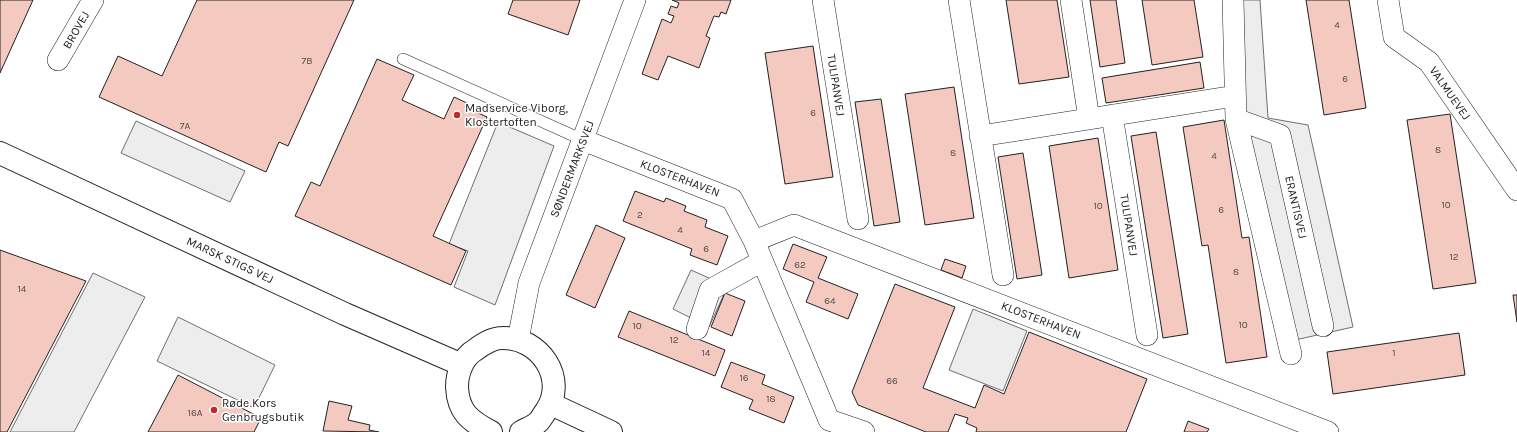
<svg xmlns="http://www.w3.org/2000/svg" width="1517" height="432" font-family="Karla,sans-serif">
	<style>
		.parking { fill: #ededed; stroke: #6f6f6f }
		.building { fill: #f3c9c0; stroke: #222 }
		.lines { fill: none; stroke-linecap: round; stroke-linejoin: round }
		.service-casing { stroke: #222; stroke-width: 12 }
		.minor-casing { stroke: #222; stroke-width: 22 }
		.tertiary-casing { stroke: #222; stroke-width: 24 }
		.service { stroke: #fff; stroke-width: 11 }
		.minor { stroke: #fff; stroke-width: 21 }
		.tertiary { stroke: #fff; stroke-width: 22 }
		.poi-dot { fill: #c62828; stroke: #fff; stroke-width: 1.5 }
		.labels { text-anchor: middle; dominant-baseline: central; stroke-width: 3; stroke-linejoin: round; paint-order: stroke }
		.number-label { font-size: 10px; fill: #564c4a }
		.street-label { font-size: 12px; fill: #222; stroke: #fff }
		.poi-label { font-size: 12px; fill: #222; stroke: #fff; text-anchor: start }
	</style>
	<rect width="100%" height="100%" fill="#fff"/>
	<path class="parking" d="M1239,0H1260L1268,118L1308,125L1353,327L1295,340L1242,114Z
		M136,121L245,171L230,202L121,153Z
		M498,122L554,146L495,305L454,287L468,251L449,244Z
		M691,270L709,278L725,292L709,327L673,309Z
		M93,273L145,297L74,432H10Z
		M973,309L1027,331L1003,391L949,370Z
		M178,317L275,365L254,408L157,361Z"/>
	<path class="building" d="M0,0H33L0,73Z
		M197,0H354L288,146L279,142L266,172L99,97L118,56L162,76Z
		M513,0H580L568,35L508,14Z
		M672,0H731L726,14L721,12L719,17L714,16L706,36L710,38L699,68L668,56L658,80L642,74L662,19L671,23L674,16L668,14L671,6L677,8L679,3Z
		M1006,0H1057L1069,77L1019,84Z
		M1090,0H1116L1125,63L1100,67Z
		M1142,0H1194L1203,57L1152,65Z
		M1306,0H1349L1366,108L1324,115Z
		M813,46L833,177L785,184L765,53Z
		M377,59L414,75L402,100L444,119L454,97L467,103L465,107L487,117L433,236L466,251L451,285L295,216L311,182L320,186Z
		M1200,62L1204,88L1106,103L1102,78Z
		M954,87L974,218L925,225L905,94Z
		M881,99L900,222L874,226L855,102Z
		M1450,114L1476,283L1433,289L1407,120Z
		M1224,120L1242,238L1249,237L1267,357L1226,363L1208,245L1202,246L1183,127Z
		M1156,132L1188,334L1163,338L1131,136Z
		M1098,138L1118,270L1069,278L1049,146Z
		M1023,153L1042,275L1017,279L998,157Z
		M635,191L664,202L666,198L686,206L684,211L707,220L705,227L728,236L717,265L690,255L692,249L623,221Z
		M596,225L625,238L595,308L566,295Z
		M793,244L827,257L818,278L858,294L848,319L806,302L814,282L783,269Z
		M0,250L86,281L7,432H0Z
		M945,259L966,266L962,278L941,270Z
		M895,284L955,307L923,388L975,408L984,385L1004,394L1029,332L1147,379L1126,432H976L977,428L966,423L968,418L955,414L948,432H926L858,405L852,392Z
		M725,293L745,301L732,336L711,327Z
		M1513,295H1517V322Z
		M629,311L725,350L715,376L618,337Z
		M1459,333L1465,375L1333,394L1327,352Z
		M731,362L765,375L762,384L794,397L784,423L749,409L753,400L721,387Z
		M178,375L261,418L254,432H148Z
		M329,401L352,406L348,420L370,425L369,430L379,432L323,431Z
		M1188,421L1209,429L1207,432H1184Z"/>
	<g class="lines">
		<g class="service-casing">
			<path id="service" d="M403,59L583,140"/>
		</g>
		<g class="minor-casing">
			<path id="minor" d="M823,0L858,219
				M959,0L1003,275
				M1071,0L1089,119
				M1233,0L1236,119L1291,354
				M1388,0L1394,37L1429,62L1517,190
				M58,60L93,0
				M1112,115L1147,335
				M1236,119L1280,135L1323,326
				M980,136L1235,96
				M583,140L732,199L754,241L829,420L864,432
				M754,241L794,225L1328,432
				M697,329L710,290L762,261
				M518,340L529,283L635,0"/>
		</g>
		<g class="tertiary-casing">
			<path id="tertiary" d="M0,153L345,314L462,365
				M551,404L611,432
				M491,432C470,421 458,412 457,387C457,373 463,357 475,350C483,344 492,338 502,338C540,337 568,379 546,411C543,415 540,421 537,423C532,427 526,429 521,432"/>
		</g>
		<use href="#service" class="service"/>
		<use href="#minor" class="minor"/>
		<use href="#tertiary" class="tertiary"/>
	</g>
	<g class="poi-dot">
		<circle cx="457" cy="115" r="4"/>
		<circle cx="214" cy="410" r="4"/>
	</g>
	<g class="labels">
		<g class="number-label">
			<text x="1337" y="25">4</text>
			<text x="307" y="61">7B</text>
			<text x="1345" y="79">6</text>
			<text x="813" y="113">6</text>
			<text x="185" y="126">7A</text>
			<text x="1438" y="150">8</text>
			<text x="953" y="153">8</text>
			<text x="1214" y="156">4</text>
			<text x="1446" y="205">10</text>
			<text x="1098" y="206">10</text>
			<text x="1221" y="210">6</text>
			<text x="640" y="215">2</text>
			<text x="680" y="230">4</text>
			<text x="706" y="249">6</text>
			<text x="1454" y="257">12</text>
			<text x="800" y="265">62</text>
			<text x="1236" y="272">8</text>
			<text x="22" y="289">14</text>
			<text x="830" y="301">64</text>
			<text x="1243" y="325">10</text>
			<text x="637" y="326">10</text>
			<text x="674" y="340">12</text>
			<text x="706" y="353">14</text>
			<text x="1394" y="353">1</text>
			<text x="744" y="378">16</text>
			<text x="892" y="381">66</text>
			<text x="771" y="399">18</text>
			<text x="195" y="413">16A</text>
		</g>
		<g class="street-label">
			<text transform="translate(76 30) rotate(-60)">BROVEJ</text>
			<text transform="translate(836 85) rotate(81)">TULIPANVEJ</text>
			<text transform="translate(1450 93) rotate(55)">VALMUEVEJ</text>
			<text transform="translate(572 169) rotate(-69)">SØNDERMARKSVEJ</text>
			<text transform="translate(680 178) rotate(21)">KLOSTERHAVEN</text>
			<text transform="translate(1296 207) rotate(77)">ERANTISVEJ</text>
			<text transform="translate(1129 225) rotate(81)">TULIPANVEJ</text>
			<text transform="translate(230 260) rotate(25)">MARSK STIGS VEJ</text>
			<text transform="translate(1041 320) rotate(21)">KLOSTERHAVEN</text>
		</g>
		<g class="poi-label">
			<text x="465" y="108">Madservice Viborg,<tspan x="465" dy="14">Klostertoften</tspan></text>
			<text x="222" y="403">Røde Kors<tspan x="222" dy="14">Genbrugsbutik</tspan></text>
		</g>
	</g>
</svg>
